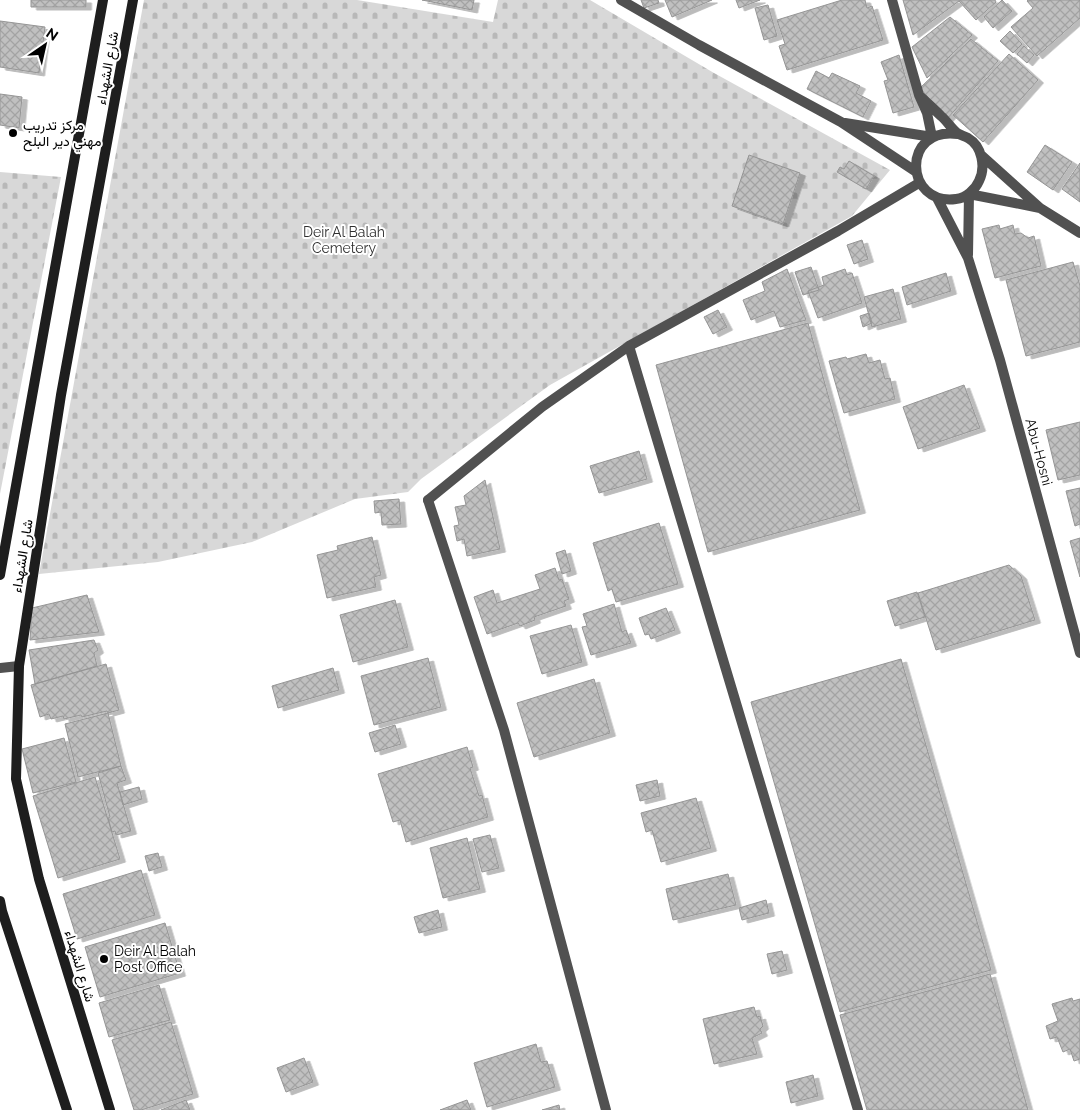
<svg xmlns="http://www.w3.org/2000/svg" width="1080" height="1110" font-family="Raleway,Vazirmatn,sans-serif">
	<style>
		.cemetery { fill: url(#cemetery-stones) }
		.building { fill: url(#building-cross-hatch); stroke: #959595; filter: url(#shadow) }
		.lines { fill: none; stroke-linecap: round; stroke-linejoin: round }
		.service { stroke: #515151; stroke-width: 10 }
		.minor { stroke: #515151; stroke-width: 10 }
		.tertiary { stroke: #515151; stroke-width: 10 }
		.secondary { stroke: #1e1e1e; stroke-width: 10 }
		.poi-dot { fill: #000; stroke: #fff; stroke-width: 2 }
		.labels { text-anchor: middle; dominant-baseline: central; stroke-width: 4; stroke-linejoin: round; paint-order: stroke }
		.street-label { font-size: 14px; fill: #000; stroke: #fff }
		.poi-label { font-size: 14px; fill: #000; stroke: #fff; text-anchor: start }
		.park-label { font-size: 14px; fill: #2f2f2f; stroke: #fff }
	</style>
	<defs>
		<pattern id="cemetery-stones" width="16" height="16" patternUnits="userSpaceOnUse" patternTransform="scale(1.25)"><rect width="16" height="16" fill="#d8d8d8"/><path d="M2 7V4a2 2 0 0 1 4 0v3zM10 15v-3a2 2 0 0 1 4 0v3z" fill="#b8b8b8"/></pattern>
		<pattern id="building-cross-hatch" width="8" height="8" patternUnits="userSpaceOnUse" patternTransform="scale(1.25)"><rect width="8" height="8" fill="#c0c0c0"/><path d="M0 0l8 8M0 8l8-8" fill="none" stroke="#a3a3a3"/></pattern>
		<filter id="shadow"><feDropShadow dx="5.5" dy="3" stdDeviation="0" flood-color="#0004"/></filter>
	</defs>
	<rect width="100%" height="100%" fill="#fff"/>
	<path class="cemetery" d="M144,0H357L493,22L498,0H590L714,73L890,170L852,216L550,385L421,479L408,492L355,499L252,542L158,562L39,574Z
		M0,172L61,177L0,494Z"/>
	<path class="building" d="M31,0H86V7H31Z
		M422,0H474L472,10Z
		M641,0H658L659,3L644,8Z
		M665,0H712L672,17Z
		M736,0H760L739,8Z
		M842,0H865L867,8L872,6L883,40L787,70L779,46L785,44L777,20Z
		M903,0H995L996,2L976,20L959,1L913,35Z
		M1002,0L1012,11L993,28L984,17Z
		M1028,0H1080V18L1037,56L1011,27L1033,8L1027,1Z
		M768,5L777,36L764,40L755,8Z
		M950,17L972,35L927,78L912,47Z
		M0,21L45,27L39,73L0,67Z
		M1010,31L1022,44L1013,53L1000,41Z
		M971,39L998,61L947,119L920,88Z
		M1024,46L1034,55L1027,63L1017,54Z
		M1009,54L1038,80L983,142L953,115Z
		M899,55L914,107L893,113L884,81L888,80L881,62Z
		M816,71L829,78L832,73L860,86L856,93L871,101L863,117L807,89Z
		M0,94L22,97L19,128L0,125Z
		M1045,145L1072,162L1053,190L1027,172Z
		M749,155L800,173L783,224L732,206Z
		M849,161L874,176L866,189L837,172L840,167L844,169Z
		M1080,163V202L1062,189Z
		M999,225L1000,229L1013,225L1015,234L1021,233L1028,238L1034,236L1041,266L995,278L982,229Z
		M862,240L868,259L854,264L847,245Z
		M1073,262L1080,286V342L1026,356L1006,280Z
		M811,267L819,290L803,295L795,272Z
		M787,269L806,320L780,327L774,311L751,320L743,300L765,291L762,282Z
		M845,269L847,275L852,273L862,303L818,318L808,291L824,285L822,277Z
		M946,273L951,291L907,305L902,287Z
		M893,289L901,319L872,327L864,297Z
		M718,310L727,327L713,334L704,317Z
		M869,313L872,323L863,327L860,316Z
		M808,323L860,510L708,552L656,365Z
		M866,354L869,363L880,360L885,379L890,378L895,399L844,413L829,361L846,357L847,359Z
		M964,385L980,428L918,449L903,407Z
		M1080,422V475L1058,480L1046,430Z
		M639,451L647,479L599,493L590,466Z
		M485,480L500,549L467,556L464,539L457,541L454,526L459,525L455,507L466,505L464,496Z
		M1080,488V524L1075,526L1066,491Z
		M399,499L401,524L382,525L381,512L375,513L374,501Z
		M659,523L678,584L616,602L612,589L608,591L593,543Z
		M372,537L381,575L374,577L376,587L327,598L317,555L338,550L337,546Z
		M1080,538V577L1070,541Z
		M565,550L571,571L562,574L556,553Z
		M1009,565L1021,576L1035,620L936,650L918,593Z
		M555,568L559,580L562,579L569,599L564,601L566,606L534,617L535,620L520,626L518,623L487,634L474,597L493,590L497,603L540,589L535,575Z
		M917,592L925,617L895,626L887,601Z
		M87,595L99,632L30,640L32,608Z
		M395,600L408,647L353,662L340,615Z
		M614,604L622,632L626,630L631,643L591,655L582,627L587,626L583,614Z
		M666,608L675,630L651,639L649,634L645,635L639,618Z
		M571,625L582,662L542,674L530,636Z
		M94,640L98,650L94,653L97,666L35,684L29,650Z
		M428,658L441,707L374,725L361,676Z
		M901,659L991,970L840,1012L751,702Z
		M106,664L119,710L108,713L107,711L82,717L81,715L64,719L63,716L51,719L49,714L40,717L31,685Z
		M333,668L339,690L278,708L272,686Z
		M594,679L610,733L534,757L517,703Z
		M108,713L121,766L78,777L65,724Z
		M395,725L401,744L375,752L369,733Z
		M64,738L76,782L33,793L22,749Z
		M467,747L473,767L470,768L479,796L482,795L488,817L406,842L400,820L393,822L378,774Z
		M121,766L126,780L117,783L131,831L116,835L115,831L112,832L108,818L110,817L98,773Z
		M95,777L120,859L58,878L33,796Z
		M657,780L660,796L640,801L636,785Z
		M139,787L142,799L123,805L120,792Z
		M696,798L711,848L661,862L652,830L646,832L641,813Z
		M490,835L499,868L482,872L473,839Z
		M467,838L480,889L443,898L430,848Z
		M158,853L162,867L149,871L145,856Z
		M141,870L155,915L77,939L63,894Z
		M728,874L736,905L673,920L666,889Z
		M766,900L769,913L742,920L739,908Z
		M438,910L442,927L419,933L414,917Z
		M165,923L180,973L100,997L85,947Z
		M782,951L787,970L772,974L767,954Z
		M990,974L1028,1110H867L840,1015Z
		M159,985L170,1020L109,1037L99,1003Z
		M1072,998L1073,1001L1080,999V1059L1074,1061L1070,1049L1063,1052L1057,1037L1050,1039L1046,1026L1058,1021L1052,1004Z
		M754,1007L757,1017L760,1016L763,1026L760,1029L762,1033L752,1038L757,1054L714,1064L703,1019Z
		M171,1022L193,1094L141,1110H134L112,1040Z
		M536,1044L541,1062L547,1061L555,1087L487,1107L474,1063Z
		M304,1058L313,1082L286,1092L277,1068Z
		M813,1075L818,1096L791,1103L786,1082Z
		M186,1100L190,1110H161Z
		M467,1100L471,1110H440Z
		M559,1105L560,1110H542Z"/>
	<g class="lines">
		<path class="service" d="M428,500L542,407L629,346L838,231L919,183
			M0,668L19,666"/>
		<path class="minor" d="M629,346L858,1110
			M428,500L504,730L606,1110"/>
		<path class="tertiary" d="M621,0L699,45L841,122L915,171
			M919,95C926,102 934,109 941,116C947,121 951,128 957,133C960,135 964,136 968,138C982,146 986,167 979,181C975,190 966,198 956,199C904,206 901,126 958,134
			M845,123L932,137L927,113L919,95L892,0
			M981,155L1040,208L1080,233
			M937,198L968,258L1000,360L1080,653
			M968,255L969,194L1040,208"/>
		<path class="secondary" d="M0,575L103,0
			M0,901L2,911L67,1110
			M110,1110L39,879L16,779L19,666L61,395L133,0"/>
	</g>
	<g class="poi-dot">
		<circle cx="13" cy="133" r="5"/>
		<circle cx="104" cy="959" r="5"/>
	</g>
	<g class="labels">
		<g class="street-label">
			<text transform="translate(107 68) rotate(-80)">شارع الشهداء</text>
			<text transform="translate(1039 452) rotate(75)">Abu-Hosni</text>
			<text transform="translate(22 556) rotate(-81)">شارع الشهداء</text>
			<text transform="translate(80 966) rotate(73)">شارع الشهداء</text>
		</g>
		<g class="poi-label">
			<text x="23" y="125">مركز تدريب<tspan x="23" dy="16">مهني دير البلح</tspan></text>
			<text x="114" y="951">Deir Al Balah<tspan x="114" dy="16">Post Office</tspan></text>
		</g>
		<g class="park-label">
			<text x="344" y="232">Deir Al Balah<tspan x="344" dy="16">Cemetery</tspan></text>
		</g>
	</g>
	<g transform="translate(45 45) rotate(34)" stroke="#ffffff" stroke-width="4" paint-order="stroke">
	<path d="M0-4L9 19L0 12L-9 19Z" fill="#000000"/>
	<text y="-8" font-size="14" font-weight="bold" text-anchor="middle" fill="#000000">N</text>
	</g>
</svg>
